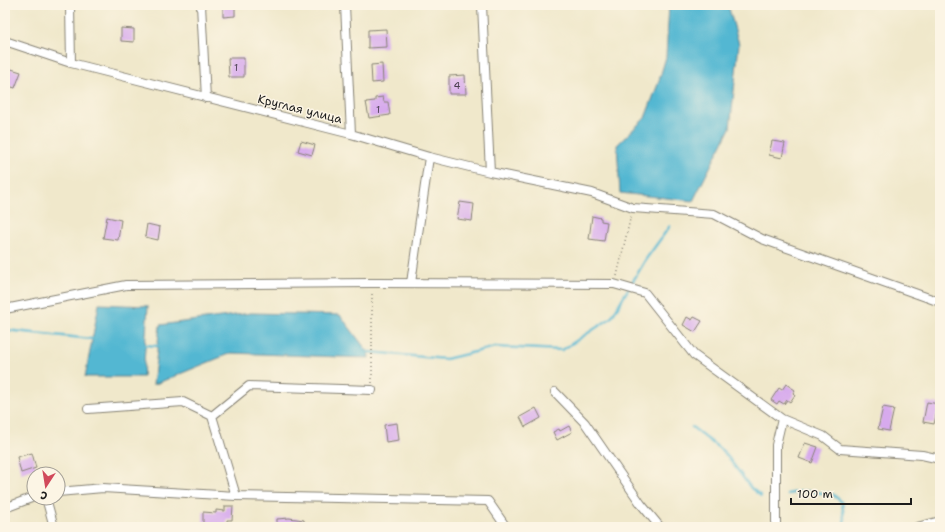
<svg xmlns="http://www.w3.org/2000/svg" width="945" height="532" font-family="'Shantell Sans',sans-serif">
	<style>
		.water { fill: #53b7d2; stroke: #386a77 }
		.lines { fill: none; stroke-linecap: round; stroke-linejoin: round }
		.stream { stroke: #53b7d2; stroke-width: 2.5 }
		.building { fill: #d7aaed }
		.minor-casing { stroke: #868274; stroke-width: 10 }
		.path { stroke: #868274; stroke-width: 1.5; stroke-dasharray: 1 3; stroke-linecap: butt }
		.minor { stroke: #fff; stroke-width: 8 }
		.labels { text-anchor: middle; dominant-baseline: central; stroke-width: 3; stroke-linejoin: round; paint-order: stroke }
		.number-label { font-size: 10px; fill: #4b4050 }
		.street-label { font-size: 12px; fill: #1c1c1c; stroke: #fcf5e5 }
	</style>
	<rect width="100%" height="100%" fill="#fcf5e5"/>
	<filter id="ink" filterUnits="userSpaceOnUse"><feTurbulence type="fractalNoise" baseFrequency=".025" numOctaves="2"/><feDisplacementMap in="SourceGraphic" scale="8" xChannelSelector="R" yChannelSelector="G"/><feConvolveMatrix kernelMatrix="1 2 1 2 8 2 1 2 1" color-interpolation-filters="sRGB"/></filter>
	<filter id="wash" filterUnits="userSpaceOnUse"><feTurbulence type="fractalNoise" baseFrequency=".012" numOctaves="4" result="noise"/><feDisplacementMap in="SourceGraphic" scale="16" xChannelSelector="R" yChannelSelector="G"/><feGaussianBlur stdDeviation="0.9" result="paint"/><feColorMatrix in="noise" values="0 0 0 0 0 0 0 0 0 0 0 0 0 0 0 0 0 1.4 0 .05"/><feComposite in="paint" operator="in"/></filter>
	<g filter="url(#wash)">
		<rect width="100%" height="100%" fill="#f0e8cb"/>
		<path class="water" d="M669,5H728L739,44L730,128L693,201L620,193L617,145L645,118L658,84L666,57Z
			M99,304L148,306L143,377H85Z
			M251,313L340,315L368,352L369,358L231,353L153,385L160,325Z"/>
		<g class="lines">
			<path class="stream" d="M5,330L92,339
				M145,345L158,346
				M368,352L446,359L495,347L562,350L611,318L646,259L670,226
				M692,427L724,452L751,488L761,496
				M787,494L803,491L832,494L842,502L845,527"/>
		</g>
		<g id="blocks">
			<path class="building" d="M223,5H235V16L223,17Z
				M121,28L134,29V42L121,41Z
				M386,29L387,47L368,48V30Z
				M228,58H244V77H229Z
				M382,64L383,82L372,83L371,65Z
				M8,68L21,72L15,88L5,85V75Z
				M465,75L466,94H449V76Z
				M383,97L384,102H388L390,115L369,118L366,102L375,101V98Z
				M301,141L315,145L312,155L298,151Z
				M772,141L785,143L782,158L769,155Z
				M460,202L474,204L472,221L457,219Z
				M592,216L601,218V221L607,222L604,241L589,239Z
				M107,217L121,220L118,240L103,238Z
				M147,224L160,227L158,240L145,237Z
				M687,317L692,320L694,317L702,321L695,332L683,325Z
				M786,384L795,390L793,393L795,395L790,402L787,400L784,404L779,401L777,404L771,400L779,388L782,390Z
				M927,402L939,404L934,424L923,422Z
				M883,407L894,409L889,431L878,429Z
				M536,408L541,418L525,427L520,417Z
				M397,423L399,440L386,442L384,425Z
				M569,426L572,432L557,440L553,432L559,429L560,431Z
				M805,443L818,447L812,463L799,458Z
				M32,453L36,468L21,473L17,457Z
				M225,506H233L232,520H227V526L203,525V512L216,513V510L225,511Z
				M289,518L304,520V527H277V519Z"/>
		</g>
	</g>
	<g filter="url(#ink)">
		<use href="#blocks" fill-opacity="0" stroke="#868274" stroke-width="1"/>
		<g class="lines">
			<g class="minor-casing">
				<path id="minor" d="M70,5L71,63
					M201,5L206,98
					M345,5L351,134
					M482,5L490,172
					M5,41L71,63L351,134L429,157L490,172L592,193L633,208L714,214L762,239L940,302
					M411,283L429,157
					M5,309L126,285L372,283L614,284L645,293L694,355L782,419L823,436L840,449L922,455L940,459
					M555,392L585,423L641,504L660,527
					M88,409L183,402L212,416
					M58,492L103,488L236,496L488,501L506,527
					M236,496L212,416L249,386L372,390
					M46,498L54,527
					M5,508L34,497
					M776,527V445L782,419
					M917,527L940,521"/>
			</g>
			<path class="path" d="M617,276L631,215
				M372,383V291"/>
			<use href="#minor" class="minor"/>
		</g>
	</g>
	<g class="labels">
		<g class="number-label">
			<text x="236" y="67">1</text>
			<text x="457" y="85">4</text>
			<text x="378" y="109">1</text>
		</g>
		<g class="street-label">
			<text transform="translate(300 109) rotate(14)">Круглая улица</text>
		</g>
	</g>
	<rect width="945" height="532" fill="none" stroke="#fcf5e5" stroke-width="20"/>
	<g transform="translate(46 486) rotate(192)"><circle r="19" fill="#fcf5e5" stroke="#a29e95"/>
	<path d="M0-3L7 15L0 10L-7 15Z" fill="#d1495b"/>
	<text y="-6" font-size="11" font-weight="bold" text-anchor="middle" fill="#1c1c1c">С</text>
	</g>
	<path d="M791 498v6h120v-6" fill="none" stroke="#1c1c1c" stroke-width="2"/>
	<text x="797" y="498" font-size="12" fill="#1c1c1c" stroke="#fcf5e5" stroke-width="3" paint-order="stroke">100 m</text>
</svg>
